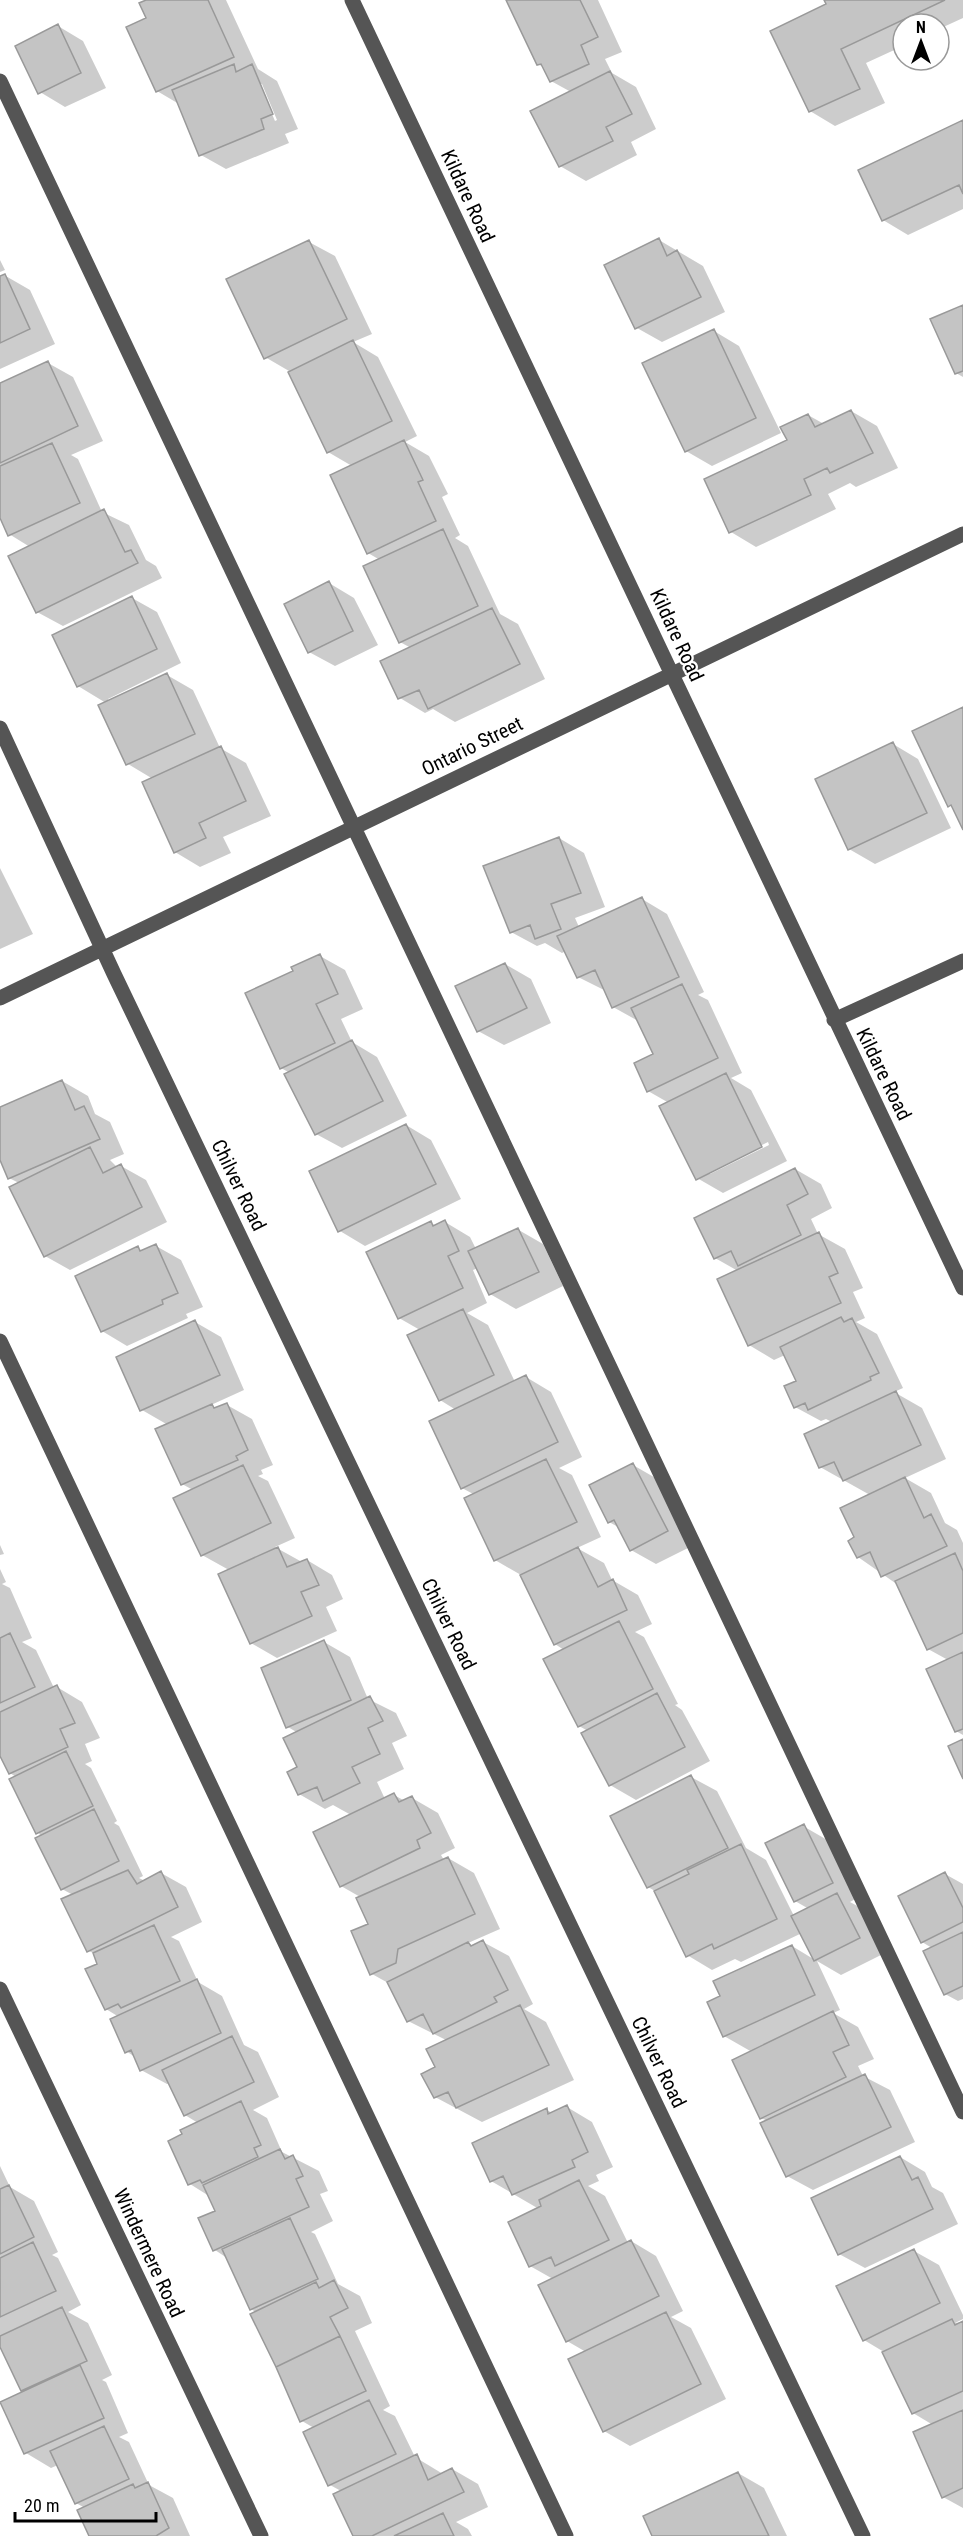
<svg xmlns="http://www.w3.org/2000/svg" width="963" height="2536" font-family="'Roboto Condensed',sans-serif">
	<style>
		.shadow { fill: #0003; fill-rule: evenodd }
		.building { fill: #c4c4c4; stroke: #999; stroke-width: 1.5 }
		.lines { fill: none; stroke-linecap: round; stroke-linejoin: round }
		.minor { stroke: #555; stroke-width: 15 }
		.labels { text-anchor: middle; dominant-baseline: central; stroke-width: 4.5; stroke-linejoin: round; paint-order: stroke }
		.street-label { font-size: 20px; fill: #000; stroke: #fff }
	</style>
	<rect width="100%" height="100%" fill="#fff"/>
	<path class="shadow" d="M149,0H226L258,69L277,81L298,129L285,134L289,143L226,169L201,155L179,104L157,91L148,19ZM259,84H262L277,120L275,121Z
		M508,0H598L622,52L605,59L612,73L636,87L656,129L631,142L637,155L586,181L560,166L571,92L551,81L545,68L538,64Z
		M826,0H963V18L939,29V24H903V46L866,63L885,103L835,126L810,111L828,5Z
		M58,26L83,41L106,88L65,107L40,92Z
		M963,122V209L908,235L883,220Z
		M659,240L703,266L725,312L662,342L637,328Z
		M309,242L335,256L372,334L353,342L378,357L417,436L405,442L429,456L448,494L442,497L460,535L455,538L468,546L500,614L518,624L545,679L455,722L433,709L425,713L400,698L411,648L400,642L380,560L368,553L352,466L328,452L289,371L265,357Z
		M0,260L5,270L0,272Z
		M4,275L30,290L55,344L0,369V277Z
		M963,306V377L956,373Z
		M714,331L739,346L781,433L712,466L686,451Z
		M48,363L73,377L103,441L71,455L78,459L102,512L129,525L146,560L156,566L162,578L63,626L37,612L30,547L9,534L0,514V385Z
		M851,411L877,426L898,468L856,487L850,483L828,494L836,509L756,547L731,532L789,440L808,415L824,424Z
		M329,583L354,598L378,645L335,666L309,652Z
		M132,598L157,612L181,663L108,699L109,702L167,675L193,690L220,748L246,763L271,816L223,837L231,853L200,867L175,852L153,779L128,764L106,703L78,686Z
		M893,744L918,759L951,828L875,864L849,849Z
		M559,838L584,853L605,907L575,918L579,927L642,899L667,914L704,992L698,995L708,1000L742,1073L731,1078L751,1090L787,1161L723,1193L697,1178L669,1103L648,1091L655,1054L640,1022L613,1007L606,991L578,977L566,951L562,953L545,943L537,946L511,932ZM768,1142L769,1145L710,1174V1171Z
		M0,868L33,934L0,949Z
		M320,956L345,970L363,1009L341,1019L352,1042L377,1057L407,1116L342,1148L316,1134L290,1073L281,1068Z
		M505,964L531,979L551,1023L504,1045L478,1031Z
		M62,1081L88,1096L95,1114L110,1122L124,1154L110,1160L117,1167L121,1166L146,1180L167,1222L70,1270L45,1256L19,1183L9,1178L0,1156V1108Z
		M406,1125L431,1140L461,1199L365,1246L340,1231Z
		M795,1169L821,1184L832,1208L811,1219L818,1234L845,1249L863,1288L853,1292L865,1318L856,1322L877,1334L903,1388L894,1392L922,1408L946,1459L905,1478L931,1493L945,1523L957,1530L963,1543V1735L956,1731L948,1660L928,1649L898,1585L858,1557L856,1538L870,1495L820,1467L832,1422L826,1419L821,1421L795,1407L798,1382L785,1355L774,1360L749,1345L738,1271L715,1258Z
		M445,1222L470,1237L476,1249L517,1229L543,1244L563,1286L516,1309L490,1294L478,1268L473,1270L487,1303L467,1313L488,1325L515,1382L526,1377L551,1392L582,1457L559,1468L572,1475L601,1537L577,1548L604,1563L612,1580L638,1595L652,1624L635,1632L644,1637L678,1704L675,1705L682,1710L710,1761L636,1800L610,1785L588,1731L579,1726L564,1650L555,1644L521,1575L495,1560L475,1495L462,1488L456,1410L440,1400L420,1330L399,1318L431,1223L436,1226Z
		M156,1246L181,1260L203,1307L186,1314L188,1318L127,1346L102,1331L137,1248L143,1251Z
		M195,1322L221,1337L244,1390L211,1405L217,1409L227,1405L252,1419L273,1465L261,1470L263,1474L258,1476L268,1481L295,1538L275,1547L302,1562L307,1560L332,1575L343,1599L326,1607L337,1631L277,1658L251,1643L229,1570L202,1555L193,1490L182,1484L168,1425L142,1410Z
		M633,1465L659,1480L692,1546L656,1564L631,1550L620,1528L609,1522Z
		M0,1545L4,1554L0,1555Z
		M0,1569L6,1582L2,1584L10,1588L32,1638L22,1642L36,1650L54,1688L57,1687L82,1702L100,1738L85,1744L92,1761L85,1764L91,1768L117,1821L114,1823L119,1826L143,1876L139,1878L145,1881L161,1873L186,1887L202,1922L171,1937L179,1941L198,1982L222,1996L244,2045L258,2052L279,2097L253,2110L267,2118L282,2152L319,2171L328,2191L320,2194L333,2221L311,2232L315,2234L338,2284L360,2296L372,2323L355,2331L390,2406L383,2410L395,2416L415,2457L443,2474L452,2469L478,2484L488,2507L456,2522L468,2529L472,2536H355L341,2491L330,2485L314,2428L302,2421L257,2313L251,2309L227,2258L215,2250L200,2219L217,2211L209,2196L190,2184L184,2135L198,2123L185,2115L170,2083L167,2084L141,2070L135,2057L126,2051L119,2017L106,2009L99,1964L95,1954L89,1951L73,1895L62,1889L16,1777L10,1773L0,1752Z
		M324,1642L350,1657L368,1699L396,1713L407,1736L392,1743L404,1769L377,1782L385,1799L394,1795L405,1801L412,1798L438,1813L455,1848L441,1855L444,1860L448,1858L474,1873L500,1929L468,1943L474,1947L483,1942L509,1956L533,2004L524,2009L546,2022L574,2080L482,2122L435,2097L437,2068L448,2041L408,2021L390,1984L372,1974L370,1924L362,1898L341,1886L351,1815L333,1805L325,1809L299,1794L298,1733L288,1727Z
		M691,1777L717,1791L746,1848L766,1860L794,1916L809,1909L795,1901L803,1826L829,1841L857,1898L850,1902L863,1909L885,1953L841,1975L817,1961L840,2010L833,2013L858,2027L874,2059L858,2066L863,2076L890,2090L915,2142L813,2190L787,2176L768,2121L761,2118L752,2052L724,2036L722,1997L792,1946L815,1960L802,1933L741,1962L735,1959L712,1970L687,1955L655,1891L648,1887Z
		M945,1874L963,1884V1999L958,2001L945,1994L932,1948L922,1942Z
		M567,2107L592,2122L613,2167L596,2175L599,2181L588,2186L605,2196L628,2243L631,2241L656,2256L683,2311L671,2317L691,2328L726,2399L630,2446L604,2431L570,2360L586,2352L567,2341L553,2279L530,2266L539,2209L491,2181L547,2110L552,2113Z
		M900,2157L925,2172L932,2187L943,2193L958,2224L865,2268L839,2254Z
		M0,2166L10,2187L34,2201L58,2252L52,2255L58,2258L81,2305L68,2312L88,2323L112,2375L102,2380L106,2382L128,2433L119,2437L129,2442L149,2485L173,2498L190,2536H91L85,2508L76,2503L58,2465L51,2468L26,2453L23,2393L0,2344Z
		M914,2251L939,2265L963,2315V2319L955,2323L963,2322V2508L943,2497L933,2425L913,2413L884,2352L864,2340Z
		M738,2473L764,2488L787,2536H654Z"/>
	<path class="building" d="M146,0H208L234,57L156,92L126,27L146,18L139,3Z
		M506,0H580L598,37L581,45L589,64L550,82L541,64L537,65Z
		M824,0H945L841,49L860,89L809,112L770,31L826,4Z
		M58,24L81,73L38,94L15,46Z
		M234,64L236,72L252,64L273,114L261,119L264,129L199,156L172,90Z
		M610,71L632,114L606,127L613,141L559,167L530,111Z
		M963,120V194L959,185L882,221L858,170Z
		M659,238L667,256L677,250L701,297L635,329L604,265Z
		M309,240L347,319L264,359L226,279Z
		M5,274L30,329L0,343V276Z
		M963,305V371L955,374L930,319Z
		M714,329L756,418L685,452L642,363Z
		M353,340L392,421L327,453L288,372Z
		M48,361L78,426L0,463V383Z
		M851,410L873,453L830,473L827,468L804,479L811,495L729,533L704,479L787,440L780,427L808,414L815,427Z
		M404,440L423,480L418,482L436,521L367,554L330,475Z
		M52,443L80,503L8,536L0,518V466Z
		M104,509L125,552L131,550L138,563L36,613L8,556Z
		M443,529L478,606L399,643L363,566Z
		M329,581L353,631L308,653L284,604Z
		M132,596L157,649L77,687L52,635Z
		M492,608L520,664L428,709L419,690L398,699L380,661Z
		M167,673L195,734L126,765L98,705Z
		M963,707V830L951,805L948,807L912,731Z
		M893,742L927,813L848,850L815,779Z
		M221,746L246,801L199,823L206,838L174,853L142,782Z
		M559,837L581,893L551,904L561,929L535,939L530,925L510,933L483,866Z
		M642,897L679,977L612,1008L595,970L577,978L557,936Z
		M320,954L338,994L316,1004L335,1043L280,1069L245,993L293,971L291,967Z
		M505,963L527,1008L477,1032L455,986Z
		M682,984L718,1058L647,1092L634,1063L653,1054L631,1008Z
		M352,1040L383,1101L315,1135L284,1074Z
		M726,1073L762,1147L696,1180L659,1106Z
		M62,1080L75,1110L84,1106L100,1139L8,1179L0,1160V1107Z
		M406,1124L436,1184L338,1232L309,1171Z
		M90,1147L103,1173L121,1164L142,1207L44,1257L9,1187Z
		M795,1168L808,1194L787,1205L801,1235L738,1266L731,1251L714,1259L694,1218Z
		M445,1220L459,1251L448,1256L463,1288L398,1319L366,1252L431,1221L433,1226Z
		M518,1228L539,1272L489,1295L468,1251Z
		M819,1232L838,1273L829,1277L841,1303L748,1346L717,1279Z
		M156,1244L178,1293L162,1300L163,1304L101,1332L75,1276L138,1246L140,1251Z
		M463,1309L494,1375L439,1401L407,1335Z
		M841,1317L844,1322L852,1318L879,1373L870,1377L871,1380L808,1410L805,1403L794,1408L784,1386L796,1381L780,1347Z
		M195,1320L220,1375L140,1411L116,1357Z
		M526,1375L558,1442L461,1489L429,1421Z
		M896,1391L921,1445L843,1481L834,1462L819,1468L804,1434Z
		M227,1403L248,1450L236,1456L238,1460L181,1485L155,1429L212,1404L214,1408Z
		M546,1459L577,1522L494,1561L464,1498Z
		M633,1463L668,1531L630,1551L614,1520L608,1523L589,1485Z
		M243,1465L271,1523L201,1556L173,1498Z
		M905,1477L924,1518L931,1514L947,1546L881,1577L870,1552L857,1558L848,1541L854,1537L840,1508Z
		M278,1547L287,1567L307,1559L319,1585L301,1592L312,1616L250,1644L218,1574Z
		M578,1547L598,1587L613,1579L627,1610L554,1645L520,1575Z
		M955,1553L963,1571V1633L927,1650L895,1581Z
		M619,1621L653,1689L578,1727L543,1659Z
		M10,1633L35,1687L0,1703V1638Z
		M324,1640L351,1700L286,1728L261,1668Z
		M963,1652V1729L955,1732L926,1669Z
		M57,1685L75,1723L60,1729L68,1747L9,1774L0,1756V1712Z
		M657,1693L685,1747L609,1786L581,1733Z
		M370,1696L383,1721L368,1728L380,1754L352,1767L360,1783L323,1801L317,1787L298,1795L287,1772L297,1767L283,1738Z
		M963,1739V1779L948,1746Z
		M66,1751L93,1806L36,1834L9,1779Z
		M691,1775L728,1848L647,1888L610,1816Z
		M394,1793L399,1802L412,1796L431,1833L417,1840L420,1848L340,1887L313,1832Z
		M94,1809L119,1861L61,1890L35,1838Z
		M804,1824L833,1883L794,1902L765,1843Z
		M741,1844L777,1919L714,1949L712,1944L686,1957L654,1891L689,1874L687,1870Z
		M448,1857L475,1914L398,1949L396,1963L370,1975L351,1931L368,1924L356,1898Z
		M128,1870L137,1884L161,1871L178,1907L87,1952L61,1899Z
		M945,1872L963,1908V1922L921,1943L898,1896Z
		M837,1893L860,1938L814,1961L791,1916Z
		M154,1925L180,1981L121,2008L118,2004L105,2010L85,1969L97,1964L93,1953Z
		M963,1932V1986L944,1995L923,1951Z
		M483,1940L508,1990L494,1997L497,2002L433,2034L423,2014L407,2022L387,1982L468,1942L471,1946Z
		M792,1945L815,1995L723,2037L707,2002L720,1996L713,1981Z
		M197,1979L221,2033L140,2071L131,2050L125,2053L110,2019Z
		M520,2005L549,2065L456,2108L448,2092L434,2098L421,2074L435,2067L426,2049Z
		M833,2011L849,2045L833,2052L846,2077L760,2119L732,2060Z
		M232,2036L254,2082L184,2116L162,2070Z
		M865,2074L891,2127L786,2177L760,2123Z
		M241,2101L261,2145L254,2148L258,2157L202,2183L200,2180L188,2185L168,2141L182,2134L180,2130Z
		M567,2105L588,2152L572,2160L575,2167L512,2195L503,2176L490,2182L472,2143L547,2108L548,2114Z
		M280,2149L285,2159L293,2155L303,2176L296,2179L309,2207L213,2251L198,2218L215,2211L203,2185Z
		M900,2156L912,2180L918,2177L933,2209L838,2255L811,2198Z
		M579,2180L609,2240L555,2266L551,2257L529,2267L508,2222L541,2206L539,2200Z
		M9,2185L34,2237L0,2254V2189Z
		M290,2218L318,2279L250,2310L222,2249Z
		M631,2240L659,2296L566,2342L538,2285Z
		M33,2242L56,2291L0,2317V2258Z
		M914,2249L940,2303L863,2341L836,2286Z
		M334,2280L348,2308L330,2317L340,2336L276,2367L250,2314L316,2282L319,2288Z
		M62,2307L87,2361L21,2391L0,2347V2336Z
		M666,2312L701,2384L603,2432L568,2359Z
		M952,2319L955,2325L963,2321V2391L912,2414L882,2352Z
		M340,2336L366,2391L300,2422L276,2367Z
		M80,2365L104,2418L24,2454L0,2402Z
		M369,2400L396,2454L328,2486L303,2432Z
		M963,2410V2488L942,2498L913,2432Z
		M104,2426L129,2479L75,2504L50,2451Z
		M417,2454L428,2480L452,2468L464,2492L372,2536H353L333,2494Z
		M738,2472L769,2536H652L643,2516Z
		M148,2482L169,2528L156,2536H89L77,2510L133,2484L135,2488Z
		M443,2513L454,2536H394Z"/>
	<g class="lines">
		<path class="minor" d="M352,0L963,1288
			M0,81L963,2112
			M0,728L114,974L863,2536
			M0,998L963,534
			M834,1020L963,961
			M0,1341L566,2536
			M0,1989L261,2536"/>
	</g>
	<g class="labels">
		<g class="street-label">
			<text transform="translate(468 196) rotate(65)">Kildare Road</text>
			<text transform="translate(677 635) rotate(65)">Kildare Road</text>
			<text transform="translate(472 746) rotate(-26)">Ontario Street</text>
			<text transform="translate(884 1074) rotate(64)">Kildare Road</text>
			<text transform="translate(239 1185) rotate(64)">Chilver Road</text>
			<text transform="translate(449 1624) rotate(64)">Chilver Road</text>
			<text transform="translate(659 2062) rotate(64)">Chilver Road</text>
			<text transform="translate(149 2253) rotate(65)">Windermere Road</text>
		</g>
	</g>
	<g transform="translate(921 42)"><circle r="28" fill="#ffffff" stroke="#999999" stroke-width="1.5"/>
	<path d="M0-4.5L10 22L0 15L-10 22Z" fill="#000000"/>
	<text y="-9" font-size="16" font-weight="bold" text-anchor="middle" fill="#000000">N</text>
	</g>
	<path d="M15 2512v9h141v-9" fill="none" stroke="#000000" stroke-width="3"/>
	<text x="24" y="2512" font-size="18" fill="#000000" stroke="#ffffff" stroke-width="4.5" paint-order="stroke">20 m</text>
</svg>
